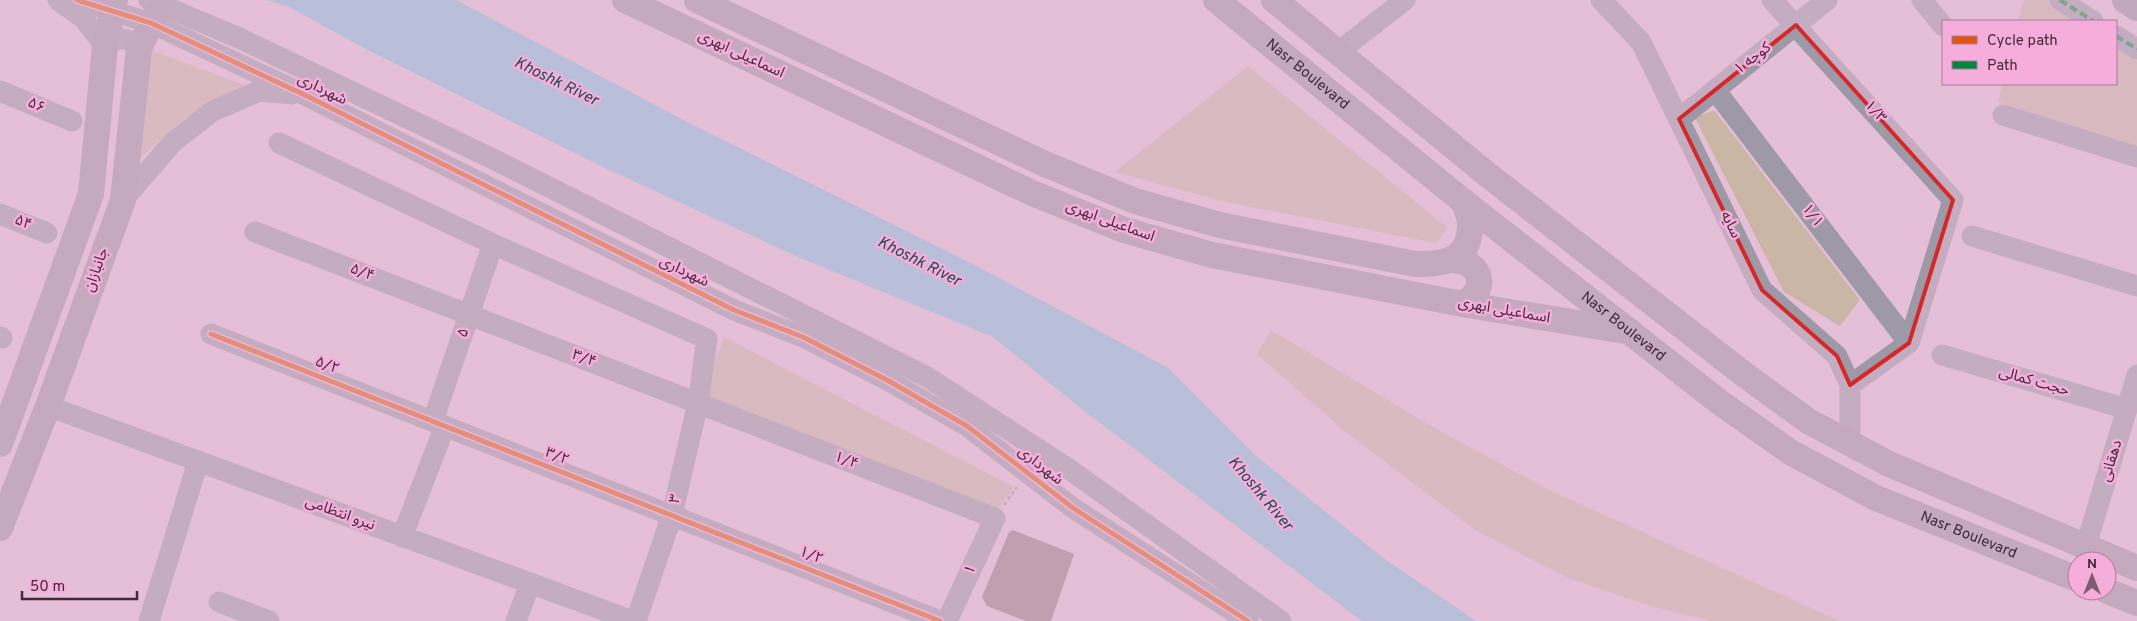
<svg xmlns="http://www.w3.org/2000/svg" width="2137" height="621" font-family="Overpass,'Noto Sans Arabic',sans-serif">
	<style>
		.green { fill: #cbb6a6 }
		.water { fill: #84bedb }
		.building { fill: #987a80 }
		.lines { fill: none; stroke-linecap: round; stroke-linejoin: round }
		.path { stroke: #a599a7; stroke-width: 2.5; stroke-dasharray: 4 2.5; stroke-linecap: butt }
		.minor { stroke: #9e99a6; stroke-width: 21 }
		.major { stroke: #9b91a2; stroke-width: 26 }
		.highway { stroke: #978c9e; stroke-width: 28 }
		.quiet { stroke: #00873e; stroke-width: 4; stroke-dasharray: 8 4; stroke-linecap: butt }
		.cycleway-casing { stroke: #f5aedb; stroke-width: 8 }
		.cycleway { stroke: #e0570e; stroke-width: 5 }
		.marked { fill: none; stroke: #d62828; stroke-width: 4; stroke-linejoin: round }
		.labels { text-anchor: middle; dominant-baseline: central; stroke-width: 5; stroke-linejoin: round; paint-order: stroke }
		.street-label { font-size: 15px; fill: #45293b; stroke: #f5aedb }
		.water-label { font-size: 16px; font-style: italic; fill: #1f4a58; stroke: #f5aedb }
	</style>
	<rect width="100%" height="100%" fill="#e5bed7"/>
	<path class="green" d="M2024,0H2047L2080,21H2018Z
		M2116,45L2137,58V148L1998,102L2002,84H2116Z
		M148,49L247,86L217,99L182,120L137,161Z
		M1248,66L1448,228L1436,243L1226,202L1115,172Z
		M1714,110L1860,300L1840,326L1784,292L1695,118Z
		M1271,330L1431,426L1547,489L1840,621H1712L1650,606L1566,577L1475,530L1342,429L1257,354Z
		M724,337L1014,487L998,508L703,394Z"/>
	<path class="water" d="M267,0H456L693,125L967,261L1167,367L1256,456L1386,560L1476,621H1362L1083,410L993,337L798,257L603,167L364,48L289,7Z"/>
	<path class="building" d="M1013,530L1074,554L1051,621H1026L987,606L982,597L1009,532Z"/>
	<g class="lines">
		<path class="path" d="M1004,505L1017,487"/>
		<path class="minor" d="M58,0L84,19L105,46C119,36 128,36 139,49
			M77,0L151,23L307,96L734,310L803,337L887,380L967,426L1073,508L1248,621
			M149,0L237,37L489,157L927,377L1069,469L1281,621
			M1601,0L1641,42L1762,290L1837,356L1850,385V443
			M1772,0L1953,200L1909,343L1850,385
			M1922,0L1943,26
			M2060,0L2093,21
			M2116,36L2137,49
			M1338,52L1405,0
			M1715,90L1909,343
			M0,91L72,121
			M2003,115L2137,157
			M1679,119L1827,0
			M279,143L493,244L707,339L698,403L672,515L636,621
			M123,200L173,142L213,111L260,91L292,94
			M0,214L47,233
			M255,232L995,518L947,621
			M1972,236L2137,286
			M211,334L940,621
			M0,337L2,338
			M1942,355L2127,409
			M48,406L633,621
			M433,421L493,244
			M402,537L445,426
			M2086,546L2137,375
			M219,602L269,621
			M149,621L198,462
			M516,621L530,584"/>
		<g class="major">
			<path d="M625,0L1032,193L1124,230L1212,255L1462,304L1631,332"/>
			<path d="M697,0L1045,164L1135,201L1220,225L1415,264C1444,265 1471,260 1470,224C1470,217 1466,208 1464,202"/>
			<path id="s1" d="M1216,0L1464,202L1718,401L1790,452L1876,498L2077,579"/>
			<path d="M1274,0L1488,175L1741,372L1808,421L1889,464L2137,568"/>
			<path d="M1453,260C1483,262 1489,291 1462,304"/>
			<path d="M0,444L91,194L105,46L115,0"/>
			<path d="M0,528L48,406L123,200L139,49L151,23L163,5"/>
			<path d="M2107,591L2137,603"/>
		</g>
		<path class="highway" d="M2126,0L2137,7"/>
		<path class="quiet" d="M2060,0L2093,21
			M2116,36L2137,49"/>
		<g class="cycleway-casing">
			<path id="cycleway" d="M77,0L151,23L307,96L734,310L803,337L887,380L967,426L1073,508L1248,621
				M211,334L940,621"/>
		</g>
		<use href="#cycleway" class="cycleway"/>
	</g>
	<path d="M0 0H2137V621H0ZM1796,25L1953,200L1909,343L1850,385L1837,356L1762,290L1679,119Z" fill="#e5bed7" fill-opacity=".55" fill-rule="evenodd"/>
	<path class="marked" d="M1796,25L1953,200L1909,343L1850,385L1837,356L1762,290L1679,119Z"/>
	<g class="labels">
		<g class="street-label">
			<text transform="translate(741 55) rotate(25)">اسماعیلی ابهری</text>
			<text transform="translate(1753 59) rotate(-38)">کوچه ۱</text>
			<text stroke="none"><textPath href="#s1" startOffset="118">Nasr Boulevard</textPath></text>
			<text transform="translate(322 90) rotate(26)">شهرداری</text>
			<text transform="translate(36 106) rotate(23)">۵۶</text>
			<text transform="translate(1875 112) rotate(48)">۱/۳</text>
			<text transform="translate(1812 216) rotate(53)">۱/۱</text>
			<text transform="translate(1110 222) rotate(20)">اسماعیلی ابهری</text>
			<text transform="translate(23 223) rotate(22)">۵۴</text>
			<text transform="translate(1730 225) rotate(64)">سایه</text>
			<text transform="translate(97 270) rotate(-70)">جانبازان</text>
			<text transform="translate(684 272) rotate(26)">شهرداری</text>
			<text transform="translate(362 273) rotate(21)">۵/۴</text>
			<text transform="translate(1504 311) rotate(10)">اسماعیلی ابهری</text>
			<text stroke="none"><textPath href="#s1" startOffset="522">Nasr Boulevard</textPath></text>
			<text transform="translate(464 333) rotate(-71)">۵</text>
			<text transform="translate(584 359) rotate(21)">۳/۴</text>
			<text transform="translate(327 366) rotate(21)">۵/۲</text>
			<text transform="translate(2034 382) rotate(16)">حجت کمالی</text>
			<text transform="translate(557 457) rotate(22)">۳/۲</text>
			<text transform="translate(846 461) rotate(21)">۱/۴</text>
			<text transform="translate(2112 461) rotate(-73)">دهقانی</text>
			<text transform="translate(1040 466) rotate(38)">شهرداری</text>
			<text transform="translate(676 499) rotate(-77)">۳</text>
			<text transform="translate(340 514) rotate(20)">نیرو انتظامی</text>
			<text stroke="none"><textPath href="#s1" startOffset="928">Nasr Boulevard</textPath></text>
			<text transform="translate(811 556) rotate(22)">۱/۲</text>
			<text transform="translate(971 570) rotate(-65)">۱</text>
		</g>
		<g class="water-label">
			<text transform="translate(556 82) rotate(26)">Khoshk River</text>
			<text transform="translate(919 262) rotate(27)">Khoshk River</text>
			<text transform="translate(1260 494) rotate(50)">Khoshk River</text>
		</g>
	</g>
	<rect x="1942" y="20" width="175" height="65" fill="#f5aedb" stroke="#af799b"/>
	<rect x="1952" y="36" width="25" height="8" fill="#e0570e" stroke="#af799b"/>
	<text x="1987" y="45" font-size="15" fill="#45293b">Cycle path</text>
	<rect x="1952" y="61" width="25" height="8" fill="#00873e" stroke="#af799b"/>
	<text x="1987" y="70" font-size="15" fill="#45293b">Path</text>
	<g transform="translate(2092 576)"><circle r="24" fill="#f5aedb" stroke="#af799b"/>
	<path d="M0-4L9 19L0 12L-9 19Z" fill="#7d5d72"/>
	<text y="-8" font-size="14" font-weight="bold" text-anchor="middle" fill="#45293b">N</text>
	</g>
	<path d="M22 591v8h115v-8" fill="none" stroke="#45293b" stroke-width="2.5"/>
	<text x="30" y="591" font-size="15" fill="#45293b" stroke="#f5aedb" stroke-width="4" paint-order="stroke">50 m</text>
</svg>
